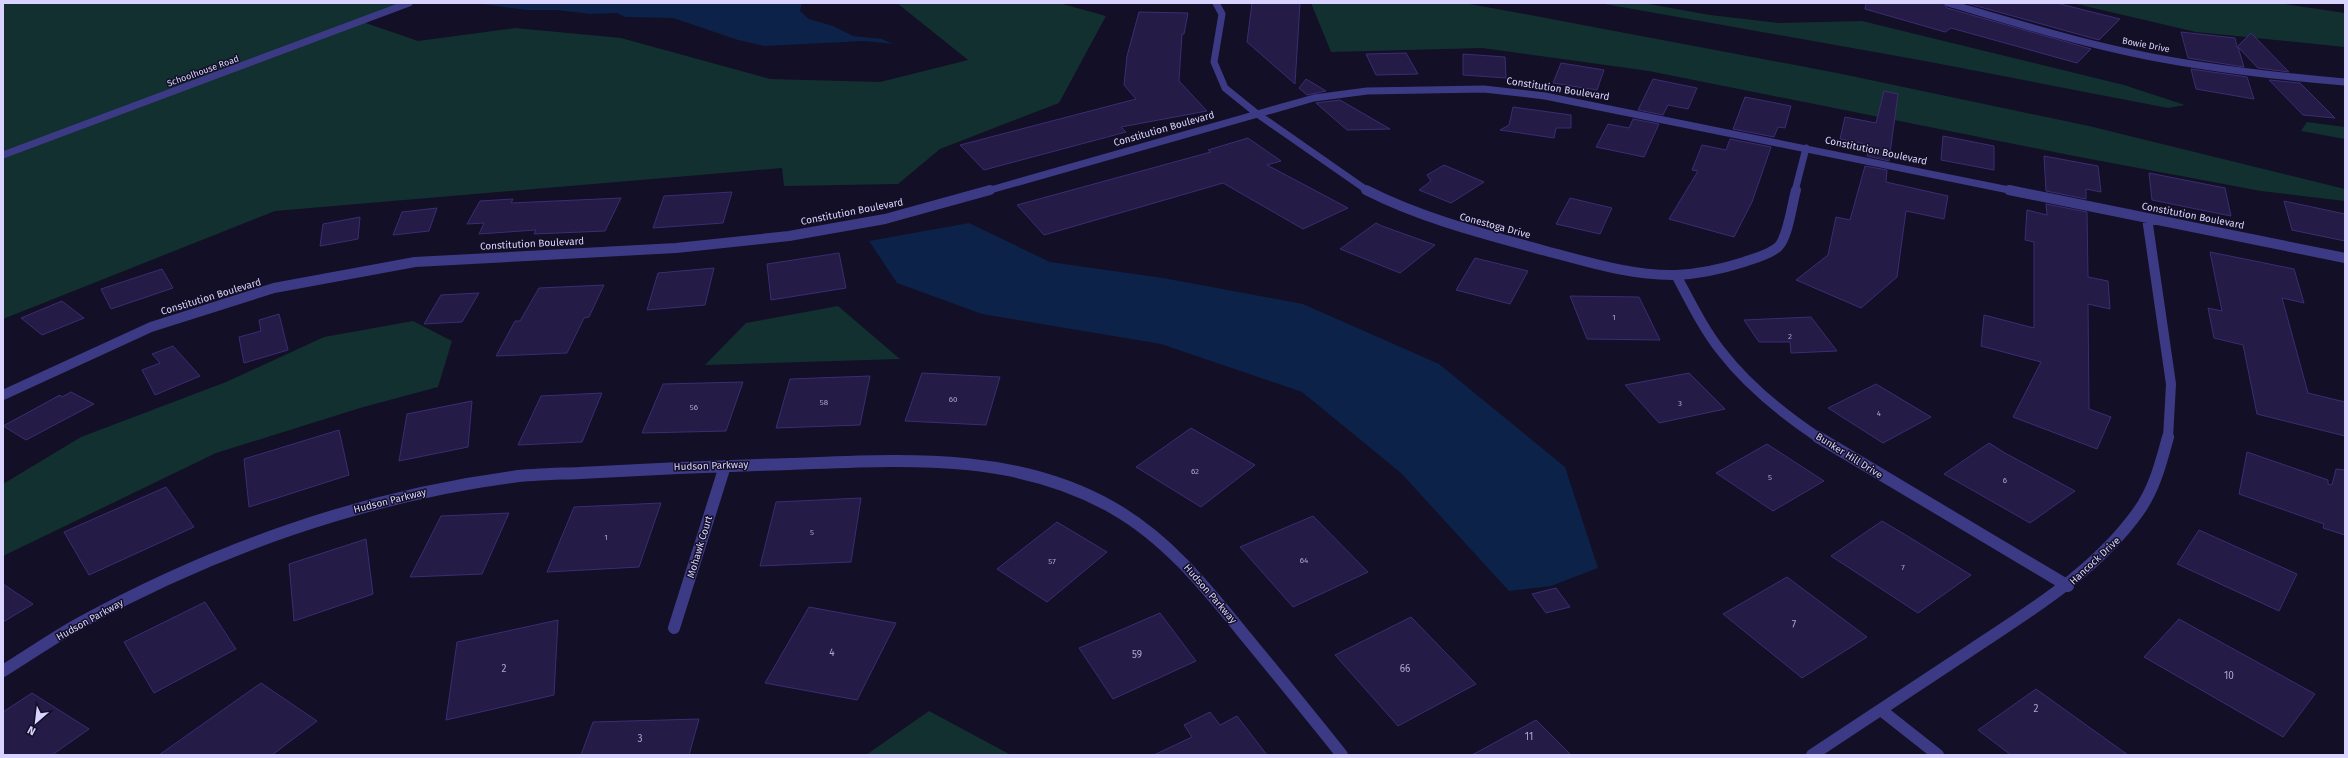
<svg xmlns="http://www.w3.org/2000/svg" width="2348" height="758" font-family="'Fira Sans',sans-serif">
	<style>
		.green { fill: #12302f }
		.water { fill: #0c2248 }
		.building { fill: #241b47; stroke: #3b2d73 }
		.lines { fill: none; stroke-linecap: round; stroke-linejoin: round }
		.minor-far2 { stroke: #3d3a85; stroke-width: 7 }
		.minor-far1 { stroke: #3d3a85; stroke-width: 10 }
		.minor { stroke: #3d3a85; stroke-width: 12 }
		.tertiary { stroke: #3d3a85; stroke-width: 7 }
		.labels { text-anchor: middle; dominant-baseline: central; stroke-width: 3; stroke-linejoin: round; paint-order: stroke }
		.number-label { font-size: 8px; fill: #aca6d1 }
		.far-street-label { font-size: 9px; fill: #d9d4ff; stroke: #130f26 }
		.street-label { font-size: 10px; fill: #d9d4ff; stroke: #130f26 }
		.near-number-label { font-size: 10px; fill: #aca6d1 }
	</style>
	<rect width="100%" height="100%" fill="#130f26"/>
	<path class="green" d="M3,3H413L363,22L418,41L515,28L621,38L770,79L880,82L968,60L897,3H1059L1106,16L1059,103L940,149L898,184L784,186L782,168L275,211L3,319Z
		M1311,3H1464L1530,15L1837,73L2089,126L2345,189V201L2261,191L2069,155L1649,71L1482,48L1331,52Z
		M1599,3H1643L1710,15L1779,23L1862,21L2124,85L2185,105L2168,108L1925,61Z
		M2072,3H2278L2345,13V47L2196,32Z
		M2307,122L2345,127V139L2301,131Z
		M838,306L900,359L705,365L746,323Z
		M413,321L452,341L438,387L360,408L216,453L3,556V484L81,437L226,382L324,337Z
		M929,711L1011,755H866Z"/>
	<path class="water" d="M474,3H802L800,11L809,19L833,26L853,36L882,39L893,44L864,41L764,46L738,40L673,18L625,17L617,13L591,14L556,10H527Z
		M969,223L1050,262L1163,278L1303,304L1439,364L1565,467L1598,568L1551,586L1509,591L1401,473L1302,392L1161,344L982,314L897,283L869,241Z"/>
	<path class="building" d="M1252,3H1300L1295,84L1247,42Z
		M1866,3H1943L1947,8L2091,49L2077,63L1951,28L1945,32L1865,9Z
		M1966,3H2056L2120,19L2099,40Z
		M1139,12L1188,13L1184,34H1182L1179,81L1207,111L1121,127L1126,132L984,170L960,145L1136,99L1124,85L1127,56Z
		M2181,32L2235,38L2237,47L2251,33L2289,72L2258,68L2238,47L2244,67L2188,58Z
		M1406,53L1418,74L1376,75L1366,54Z
		M1463,54L1505,57L1506,78L1463,75Z
		M1561,63L1604,70L1597,90L1553,83Z
		M2191,69L2247,77L2254,99L2196,89Z
		M1306,79L1326,91L1307,95L1299,88Z
		M1653,79L1697,88L1688,109L1668,105L1663,115L1638,110Z
		M2269,80L2300,83L2335,118L2303,115Z
		M1884,91L1898,94L1889,161L1867,156L1870,145L1840,139L1845,117L1876,123Z
		M1745,97L1791,106L1785,128L1778,127L1774,137L1733,129Z
		M1340,100L1390,129L1347,130L1316,103Z
		M1513,107L1571,115V128H1556L1554,138L1500,130L1509,125Z
		M1633,119L1659,124L1644,157L1596,147L1608,124L1629,128Z
		M1943,136L1994,146V170L1941,160Z
		M1248,138L1281,161L1267,165L1348,208L1303,229L1223,183L1044,235L1017,205L1211,152L1208,150Z
		M1730,139L1771,147L1752,202L1734,237L1669,219L1698,171L1692,170L1702,145L1726,150Z
		M2044,156L2098,166L2101,192L2086,189V199L2046,191Z
		M1444,165L1484,182L1451,203L1419,190L1431,181L1427,175Z
		M1865,166L1887,170L1886,182L1948,196L1944,219L1906,211L1897,277L1861,308L1796,280L1828,255L1836,217L1850,220Z
		M2149,173L2225,188L2231,216L2152,200Z
		M732,192L723,223L653,228L664,196Z
		M621,198L605,231L534,234L536,230L479,234L484,223L467,224L480,201L513,199L511,203Z
		M1570,198L1612,208L1600,234L1556,224Z
		M2284,201L2345,214V241L2292,230Z
		M2046,204L2087,212L2088,277L2108,281L2110,309L2088,304L2089,409L2111,417L2097,449L2013,417L2041,362L1981,346L1984,315L2034,328V242L2025,240L2027,210L2047,215Z
		M437,208L429,231L393,235L402,212Z
		M360,217L358,239L320,246L323,224Z
		M1376,223L1382,226L1435,245L1400,273L1340,249Z
		M2210,252L2294,269L2304,303L2282,298L2308,393L2345,402V436L2257,414L2243,345L2214,338L2208,308L2222,311Z
		M839,253L846,288L771,300L767,264Z
		M1475,258L1528,271L1510,304L1456,290Z
		M714,268L705,305L647,310L658,273Z
		M162,269L173,288L111,309L101,289Z
		M604,285L589,317L584,318L567,353L496,356L515,321H520L539,288Z
		M479,293L462,322L424,324L441,295Z
		M1570,296L1639,297L1660,340L1587,339Z
		M62,301L84,318L42,335L21,318Z
		M279,314L288,350L244,363L239,337L261,331L259,320Z
		M1811,317L1837,351L1791,353L1790,342H1759L1744,320Z
		M173,346L200,376L155,395L142,370L160,363L152,354Z
		M922,373L1000,377L986,425L905,421Z
		M1689,373L1725,409L1659,423L1625,385Z
		M870,376L860,425L776,428L790,379Z
		M743,382L726,431L642,433L663,384Z
		M1876,384L1931,417L1883,443L1828,408Z
		M71,392L94,404L26,440L3,426L60,395L62,397Z
		M602,393L582,442L518,445L541,396Z
		M472,401L468,447L399,461L407,414Z
		M1191,428L1255,465L1201,507L1136,467Z
		M339,430L349,475L249,507L244,459Z
		M1989,443L2005,453L2075,491L2030,523L1944,474Z
		M1767,444L1824,481L1773,511L1716,473Z
		M2247,452L2328,480V484L2332,485L2336,469L2345,470V535L2323,528L2324,524L2239,494Z
		M166,487L194,527L89,575L64,532Z
		M861,498L851,562L760,566L776,502Z
		M661,503L639,567L547,572L574,507Z
		M509,513L482,574L410,577L441,516Z
		M1313,516L1368,572L1293,607L1240,547Z
		M1882,521L1904,534L1971,575L1918,613L1831,556Z
		M1057,522L1107,552L1047,602L997,569Z
		M2199,530L2297,574L2279,611L2177,564Z
		M366,539L373,594L294,621L289,564Z
		M1787,577L1867,637L1802,678L1723,614Z
		M3,584L33,604L3,622Z
		M1556,588L1570,607L1546,613L1532,594Z
		M205,602L236,649L154,693L124,642Z
		M809,607L896,623L857,700L765,683Z
		M1160,613L1196,661L1113,699L1079,648Z
		M1411,617L1476,684L1398,726L1335,655Z
		M2179,619L2315,694L2283,737L2144,657Z
		M558,620L554,695L446,720L457,642Z
		M261,683L317,721L272,755H159Z
		M2036,689L2128,755H2011L1978,730Z
		M32,693L89,729L52,755H3V712Z
		M1210,712L1220,725L1237,716L1267,755H1154L1192,737L1184,725Z
		M699,719L689,755H581L593,722Z
		M1536,720L1571,755H1472Z"/>
	<g class="lines">
		<path class="minor-far2" d="M1216,3L1222,14L1214,62L1225,88L1256,113L1368,191
			M1948,3C2009,21 2070,40 2132,53C2202,68 2274,76 2345,82
			M987,191L1314,98L1367,91L1484,89L1545,96L2014,191
			M1795,191L1806,148"/>
		<path class="minor-far1" d="M1366,190C1423,219 1484,234 1546,251C1588,262 1632,276 1676,275C1700,274 1722,269 1744,262C1755,258 1769,255 1778,247C1788,238 1792,204 1796,190
			M2009,190L2345,258
			M2147,218L2171,384L2168,438
			M1676,275C1690,301 1703,328 1721,351C1748,386 1783,414 1819,438
			M3,395L151,327L274,288L415,262L676,248L789,236L885,219L990,190"/>
		<path class="minor" d="M1818,437L2068,586
			M674,628L725,466
			M3,671C29,655 53,638 80,623C213,550 361,497 512,477C534,474 557,474 580,473C650,469 720,466 790,464C900,460 1014,451 1113,508C1168,539 1208,590 1247,638C1279,677 1311,716 1342,755
			M1881,710L1938,755
			M1812,755C1865,720 1918,685 1971,650C2031,610 2095,572 2138,512C2154,490 2161,463 2168,437"/>
		<path class="tertiary" d="M3,155L409,3"/>
	</g>
	<g class="labels">
		<g class="number-label">
			<text x="1614" y="317">1</text>
			<text x="1790" y="336">2</text>
			<text x="953" y="399">60</text>
			<text x="824" y="402">58</text>
			<text x="1680" y="403">3</text>
			<text x="694" y="407">56</text>
			<text x="1879" y="413">4</text>
			<text x="1195" y="471">62</text>
			<text x="1770" y="477">5</text>
			<text x="2005" y="480">6</text>
			<text x="812" y="532">5</text>
			<text x="606" y="537">1</text>
			<text x="1304" y="560">64</text>
			<text x="1052" y="561">57</text>
			<text x="1903" y="567">7</text>
		</g>
		<g class="far-street-label">
			<text transform="translate(2146 45) rotate(11)">Bowie Drive</text>
			<text transform="translate(203 71) rotate(-20)">Schoolhouse Road</text>
		</g>
		<g class="street-label">
			<text transform="translate(1558 89) rotate(9)">Constitution Boulevard</text>
			<text transform="translate(1164 129) rotate(-16)">Constitution Boulevard</text>
			<text transform="translate(1876 151) rotate(12)">Constitution Boulevard</text>
			<text transform="translate(852 212) rotate(-11)">Constitution Boulevard</text>
			<text transform="translate(2193 216) rotate(11)">Constitution Boulevard</text>
			<text transform="translate(1495 226) rotate(15)">Conestoga Drive</text>
			<text transform="translate(532 244) rotate(-3)">Constitution Boulevard</text>
			<text transform="translate(211 297) rotate(-17)">Constitution Boulevard</text>
			<text transform="translate(1849 456) rotate(32)">Bunker Hill Drive</text>
			<text transform="translate(711 466) rotate(-2)">Hudson Parkway</text>
			<text transform="translate(390 501) rotate(-14)">Hudson Parkway</text>
			<text transform="translate(700 547) rotate(-73)">Mohawk Court</text>
			<text transform="translate(2095 561) rotate(-43)">Hancock Drive</text>
			<text transform="translate(1210 594) rotate(49)">Hudson Parkway</text>
			<text transform="translate(90 620) rotate(-29)">Hudson Parkway</text>
		</g>
		<g class="near-number-label">
			<text x="1794" y="625">7</text>
			<text x="832" y="653">4</text>
			<text x="1137" y="655">59</text>
			<text x="504" y="669">2</text>
			<text x="1405" y="669">66</text>
			<text x="2229" y="676">10</text>
			<text x="2036" y="709">2</text>
			<text x="1529" y="737">11</text>
			<text x="640" y="739">3</text>
		</g>
	</g>
	<rect width="2348" height="758" fill="none" stroke="#d9d4ff" stroke-width="8"/>
	<g transform="translate(36 722) rotate(208)" stroke="#130f26" stroke-width="3" paint-order="stroke">
	<path d="M0-3L7 15L0 10L-7 15Z" fill="#d9d4ff"/>
	<text y="-6" font-size="11" font-weight="bold" text-anchor="middle" fill="#d9d4ff">N</text>
	</g>
</svg>
